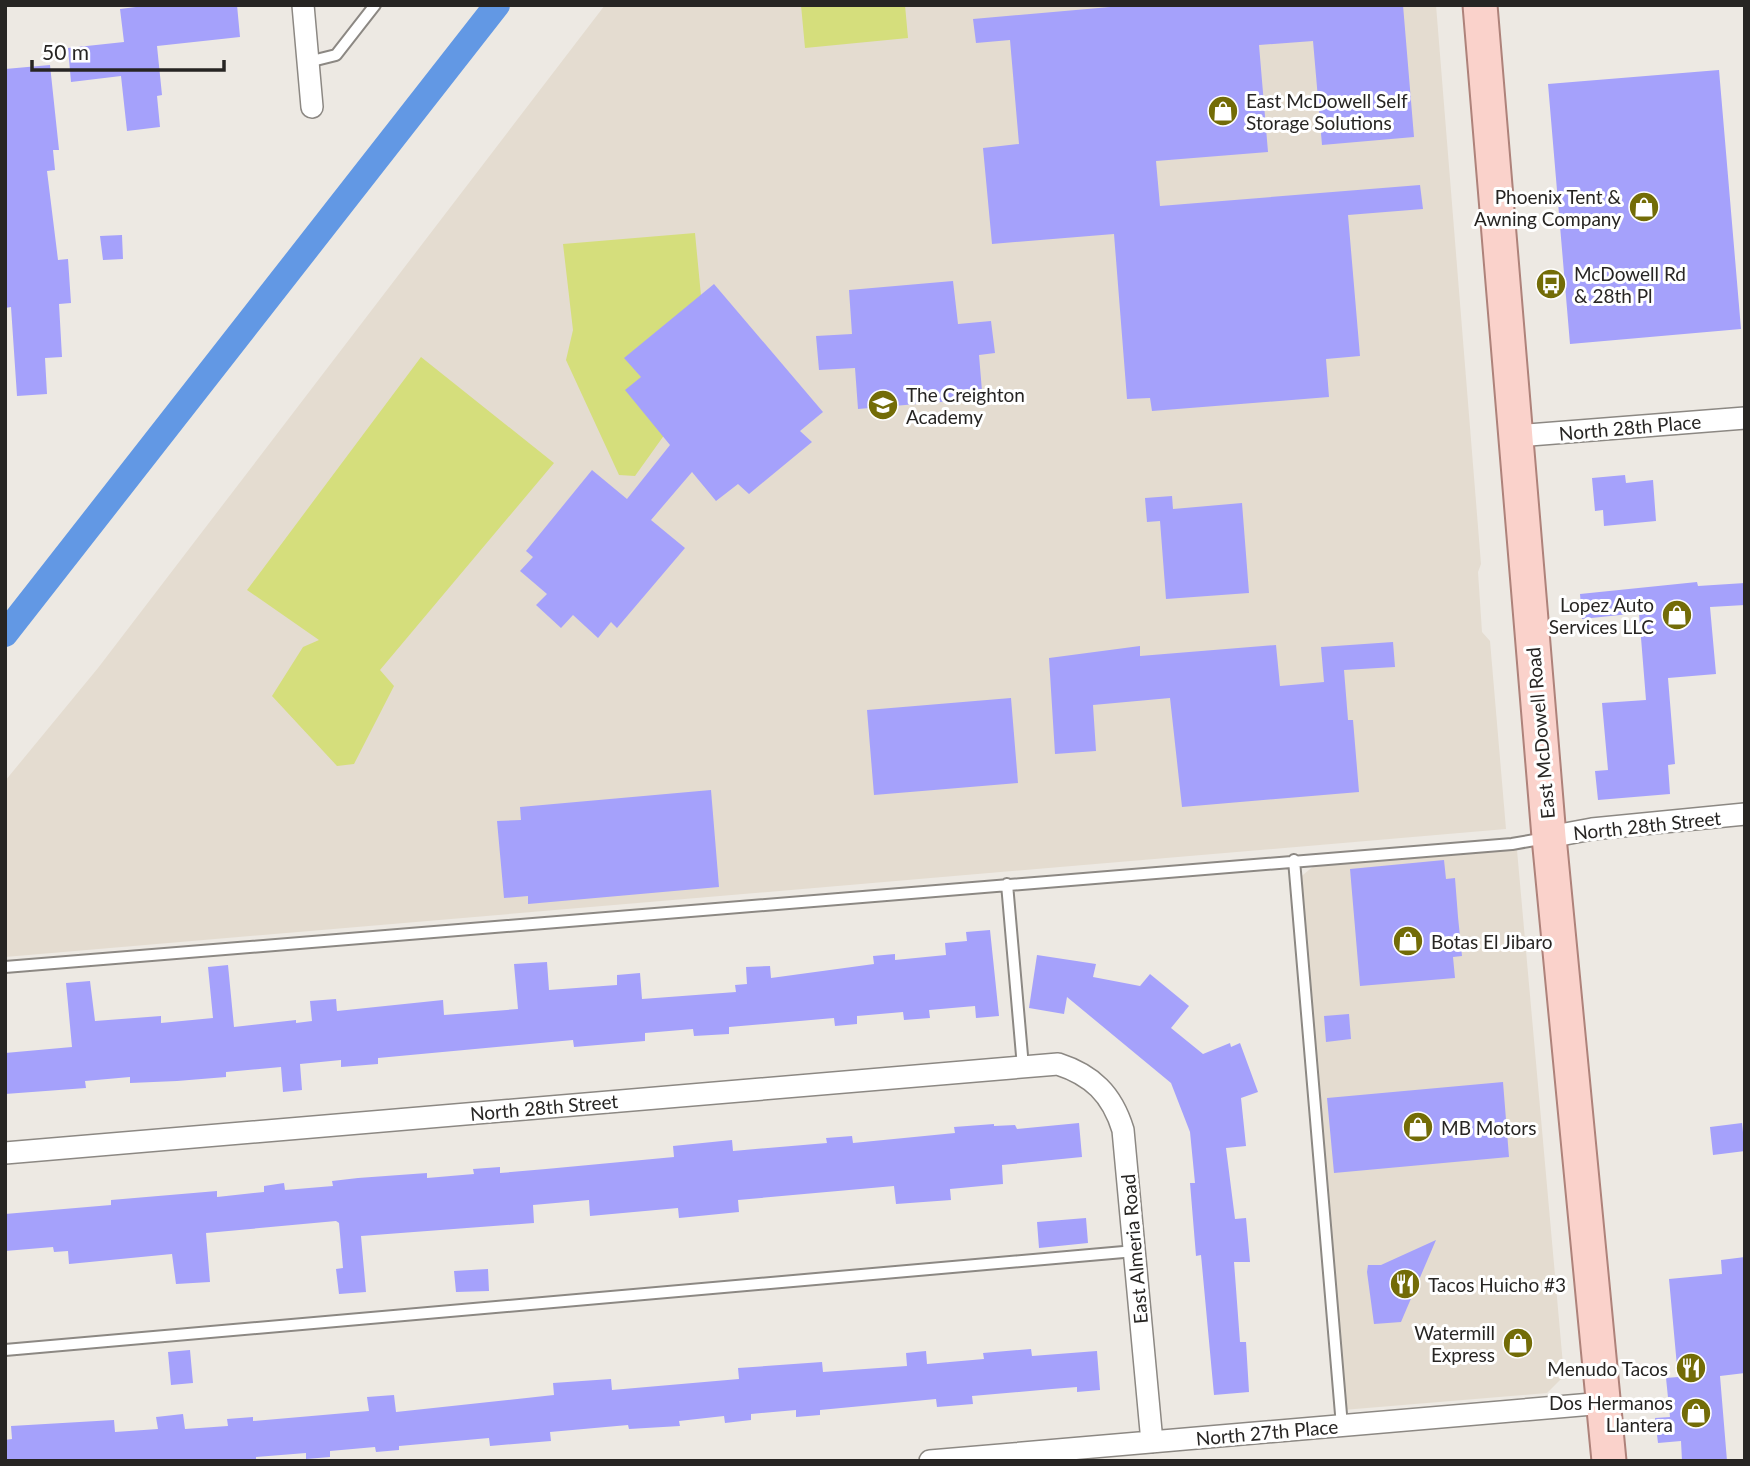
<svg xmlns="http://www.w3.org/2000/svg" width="1750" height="1466" font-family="Lato,sans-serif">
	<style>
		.built { fill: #e4dcd0 }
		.green { fill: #d5de7c }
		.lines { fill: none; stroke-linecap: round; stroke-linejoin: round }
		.canal { stroke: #6298e4; stroke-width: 26 }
		.building { fill: #a5a1fb }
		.service-casing { stroke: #8c8883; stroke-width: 14 }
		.minor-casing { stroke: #8c8883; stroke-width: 24 }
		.primary-casing { stroke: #ae827a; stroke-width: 37 }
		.service { stroke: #fff; stroke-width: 10 }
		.minor { stroke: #fff; stroke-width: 21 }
		.primary { stroke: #fad2cb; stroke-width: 33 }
		.labels { text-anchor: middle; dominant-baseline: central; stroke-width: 6; stroke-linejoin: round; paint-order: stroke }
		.poi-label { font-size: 19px; fill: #272523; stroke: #fff; text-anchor: start }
		.street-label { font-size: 19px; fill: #272523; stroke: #fff }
	</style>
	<rect width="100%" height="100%" fill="#ede9e3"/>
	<path class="built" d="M605,5H1436L1481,564L1478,572L1482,632L1490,641L1506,829L5,957V781L98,668Z
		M1517,850L1564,1376L1547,1393L1343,1410L1298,879L1315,865Z"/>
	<path class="green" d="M801,5H905L908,38L805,48Z
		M695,233L706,348L680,413L635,476L619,475L566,360L573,330L563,244Z
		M421,357L554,463L380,670L394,686L354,764L337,766L272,696L303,647L319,640L247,590Z"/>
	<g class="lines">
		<path class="canal" d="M5,634L497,5"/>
	</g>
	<path class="building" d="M152,5H237L240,37L157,46L162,95L157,96L160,127L127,131L121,76L71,82L68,48L124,42L120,9Z
		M1133,5H1403L1414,137L1322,145L1313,41L1259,45L1268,152L1156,161L1160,206L1420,185L1423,209L1348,215L1360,356L1326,359L1329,397L1152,411L1150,398L1127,399L1114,234L992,244L983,148L1019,144L1010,40L976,43L973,19Z
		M50,65L59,150H53L55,170L47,171L58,260L68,259L71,303L59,304L62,357L45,358L47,394L17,396L11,307L5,308V69Z
		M1719,70L1741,329L1570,344L1548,84Z
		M122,235L123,259L103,260L100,236Z
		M953,281L958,324L991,321L995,353L979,355L982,391L964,392V400L858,409L855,368L819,370L816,336L852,334L849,290Z
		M714,284L823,412L800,431L812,442L749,494L738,484L716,501L692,472L651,520L685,548L617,628L611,622L598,638L573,615L561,628L536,605L547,594L520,571L533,557L526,551L592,470L627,499L670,445L625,390L641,377L624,358Z
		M1625,475L1626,483L1653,480L1656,521L1604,526L1603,510L1595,511L1592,478Z
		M1172,496L1173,509L1242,503L1249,593L1166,599L1160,521L1147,522L1145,498Z
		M1697,582L1698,586L1745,583V605L1710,607L1716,674L1668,678L1675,764L1668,765L1670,794L1598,800L1595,771L1608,770L1602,703L1646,700L1639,613L1582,619L1580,594Z
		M1393,642L1395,667L1344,670L1348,720H1353L1359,792L1182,807L1170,698L1093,705L1096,751L1055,754L1049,658L1140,646V656L1276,645L1280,686L1324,682L1321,647Z
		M1011,698L1018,783L874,795L867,710Z
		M711,790L719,887L528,904V896L504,898L497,821L521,820L520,807Z
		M1444,860L1446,879L1455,878L1458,917L1462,956L1453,957L1455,978L1360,986L1350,869Z
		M990,930L999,1016L976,1018L975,1006L929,1010L930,1018L904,1020L903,1012L857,1016V1024L835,1026L834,1018L729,1027V1034L694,1036L693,1029L645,1033V1041L574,1047L573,1040L378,1058V1064L341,1067V1060L300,1064L302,1090L283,1092L281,1067L226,1072V1077L177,1081L130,1083V1077L85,1081L86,1088L5,1094V1053L72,1047L66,983L90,981L95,1021L161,1016V1023L213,1018L208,967L228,965L234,1027L296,1020V1023L312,1021L310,1001L336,999L337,1011L443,1000L444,1015L518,1009L514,964L547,962L549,990L617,985V975L640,973L642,999L736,992L735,985L747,984L746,967L770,966L771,978L874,964L873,956L895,954V960L946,955L945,943L967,941L966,932Z
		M1037,955L1096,964L1093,977L1140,986L1150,974L1189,1006L1171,1028L1203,1054L1230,1043L1231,1047L1240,1043L1258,1092L1241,1098L1246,1146L1226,1148L1235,1219L1246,1218L1250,1262H1234L1240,1342H1246L1249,1392L1214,1395L1201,1255L1196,1256L1190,1183H1195L1190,1132L1171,1083L1067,997L1064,1014L1029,1008Z
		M1349,1014L1351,1039L1326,1042L1324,1016Z
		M1503,1082L1509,1157L1334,1173L1327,1098Z
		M1079,1123L1082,1157L1002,1165L1003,1184L950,1189L951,1200L896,1204L894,1186L738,1200L739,1212L679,1218L678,1208L590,1216L589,1200L533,1205L534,1223L361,1236L366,1292L339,1294L336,1269L343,1268L339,1223L336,1221L206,1233L210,1282L176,1284L172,1254L69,1264L68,1251L54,1252L53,1247L5,1251V1214L111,1205V1200L217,1191V1197L264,1192V1186L284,1183L285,1190L333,1186L332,1181L358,1178L427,1173V1178L474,1174L473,1169L500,1167V1173L546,1169L674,1157L673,1146L732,1140L733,1151L827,1143L826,1138L852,1136L853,1143L955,1133L954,1127L994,1124V1126L1015,1125L1017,1129Z
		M1742,1123L1745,1151L1713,1155L1710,1127Z
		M1086,1218L1088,1243L1039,1248L1037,1222Z
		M1436,1240L1401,1322L1374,1324L1367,1272L1368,1265H1381Z
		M1745,1257V1373L1720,1376L1727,1461H1682L1681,1441L1658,1443L1655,1418L1670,1417L1666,1378L1678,1377L1669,1279L1722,1274L1721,1260Z
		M488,1269L489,1291L456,1292L454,1271Z
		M1031,1349L1032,1356L1097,1351L1100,1390L1077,1392V1387L1052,1389L972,1396L973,1404L937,1407L936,1399L820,1410V1415L796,1417V1410L751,1414V1420L725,1423L724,1416L679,1421L680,1426L629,1429L628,1425L550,1432L551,1441L490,1446L489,1438L399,1446V1450L376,1452L375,1447L330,1451V1457L306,1459V1453L256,1457V1461H5V1440L12,1439L11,1426L114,1420L115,1432L158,1429L156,1417L183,1414L185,1429L228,1426L227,1419L253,1417V1421L369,1411L367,1397L394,1395L396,1412L554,1395L553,1383L611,1379L612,1390L739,1379L738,1368L822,1362L823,1372L907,1366L906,1353L926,1351L927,1364L984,1359L983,1353Z
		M190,1350L193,1383L171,1385L168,1352Z"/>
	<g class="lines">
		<g class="service-casing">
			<path id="service" d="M308,62L336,55L375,5
				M1294,860L1342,1426
				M1007,884L1023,1067
				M5,967L1512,844L1546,838
				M5,1350L1135,1251"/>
		</g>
		<g class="minor-casing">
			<path id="minor" d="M303,5L312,107
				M1516,436L1745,418
				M1549,837L1592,829L1745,814
				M5,1153L1058,1064C1092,1075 1112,1094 1123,1130L1152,1442
				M930,1461L1604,1403"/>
		</g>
		<g class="primary-casing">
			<path id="primary" d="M1480,5L1549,837L1609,1461"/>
		</g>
		<use href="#service" class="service"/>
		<use href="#minor" class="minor"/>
		<use href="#primary" class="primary"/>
	</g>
	<defs>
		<g id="shop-disc" transform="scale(1.575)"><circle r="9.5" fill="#736c07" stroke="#fff"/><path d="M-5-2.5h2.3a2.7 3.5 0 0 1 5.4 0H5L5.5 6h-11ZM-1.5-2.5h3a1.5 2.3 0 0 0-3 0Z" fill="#fff"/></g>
		<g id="bus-disc" transform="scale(1.575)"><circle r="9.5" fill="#736c07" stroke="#fff"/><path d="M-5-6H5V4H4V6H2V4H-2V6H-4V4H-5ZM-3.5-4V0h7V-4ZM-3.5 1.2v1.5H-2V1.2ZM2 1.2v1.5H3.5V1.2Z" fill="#fff"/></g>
		<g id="school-disc" transform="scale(1.575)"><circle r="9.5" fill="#736c07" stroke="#fff"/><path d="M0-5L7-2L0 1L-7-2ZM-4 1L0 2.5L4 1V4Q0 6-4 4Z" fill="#fff"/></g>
		<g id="restaurant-disc" transform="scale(1.575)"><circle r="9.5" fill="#736c07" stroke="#fff"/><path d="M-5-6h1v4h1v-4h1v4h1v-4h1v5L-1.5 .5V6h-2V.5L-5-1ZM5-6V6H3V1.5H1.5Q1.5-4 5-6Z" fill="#fff"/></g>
	</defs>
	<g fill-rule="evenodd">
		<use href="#shop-disc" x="1223" y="111"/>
		<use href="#shop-disc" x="1644" y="207"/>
		<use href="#bus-disc" x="1551" y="284"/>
		<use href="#school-disc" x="883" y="405"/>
		<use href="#shop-disc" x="1677" y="615"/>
		<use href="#shop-disc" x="1408" y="941"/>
		<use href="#shop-disc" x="1418" y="1127"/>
		<use href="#restaurant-disc" x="1405" y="1284"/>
		<use href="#shop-disc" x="1518" y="1343"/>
		<use href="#restaurant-disc" x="1691" y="1368"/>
		<use href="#shop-disc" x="1696" y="1413"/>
	</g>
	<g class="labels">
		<g class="poi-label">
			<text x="1246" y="100">East McDowell Self<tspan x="1246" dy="22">Storage Solutions</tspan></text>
			<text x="1621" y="196" text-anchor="end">Phoenix Tent &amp;<tspan x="1621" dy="22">Awning Company</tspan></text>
			<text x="1574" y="273">McDowell Rd<tspan x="1574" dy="22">&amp; 28th Pl</tspan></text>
			<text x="906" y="394">The Creighton<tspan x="906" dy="22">Academy</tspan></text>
			<text x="1654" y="604" text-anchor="end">Lopez Auto<tspan x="1654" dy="22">Services LLC</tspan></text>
			<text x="1431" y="941">Botas El Jibaro</text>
			<text x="1441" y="1127">MB Motors</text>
			<text x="1428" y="1284">Tacos Huicho #3</text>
			<text x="1495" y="1332" text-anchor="end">Watermill<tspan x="1495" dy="22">Express</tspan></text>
			<text x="1668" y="1368" text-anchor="end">Menudo Tacos</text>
			<text x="1673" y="1402" text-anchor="end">Dos Hermanos<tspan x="1673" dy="22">Llantera</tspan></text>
		</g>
		<g class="street-label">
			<text transform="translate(1630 427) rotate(-5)">North 28th Place</text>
			<text transform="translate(1540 733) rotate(-95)">East McDowell Road</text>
			<text transform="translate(1647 825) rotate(-6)">North 28th Street</text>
			<text transform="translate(544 1107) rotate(-5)">North 28th Street</text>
			<text transform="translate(1134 1249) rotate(-95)">East Almeria Road</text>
			<text transform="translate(1267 1432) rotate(-5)">North 27th Place</text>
		</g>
	</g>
	<rect width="1750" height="1466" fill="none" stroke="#272523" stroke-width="14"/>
	<path d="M32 60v10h192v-10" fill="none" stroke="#272523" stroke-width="3.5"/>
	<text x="42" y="60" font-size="21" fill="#272523" stroke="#ffffff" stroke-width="5" paint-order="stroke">50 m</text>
</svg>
